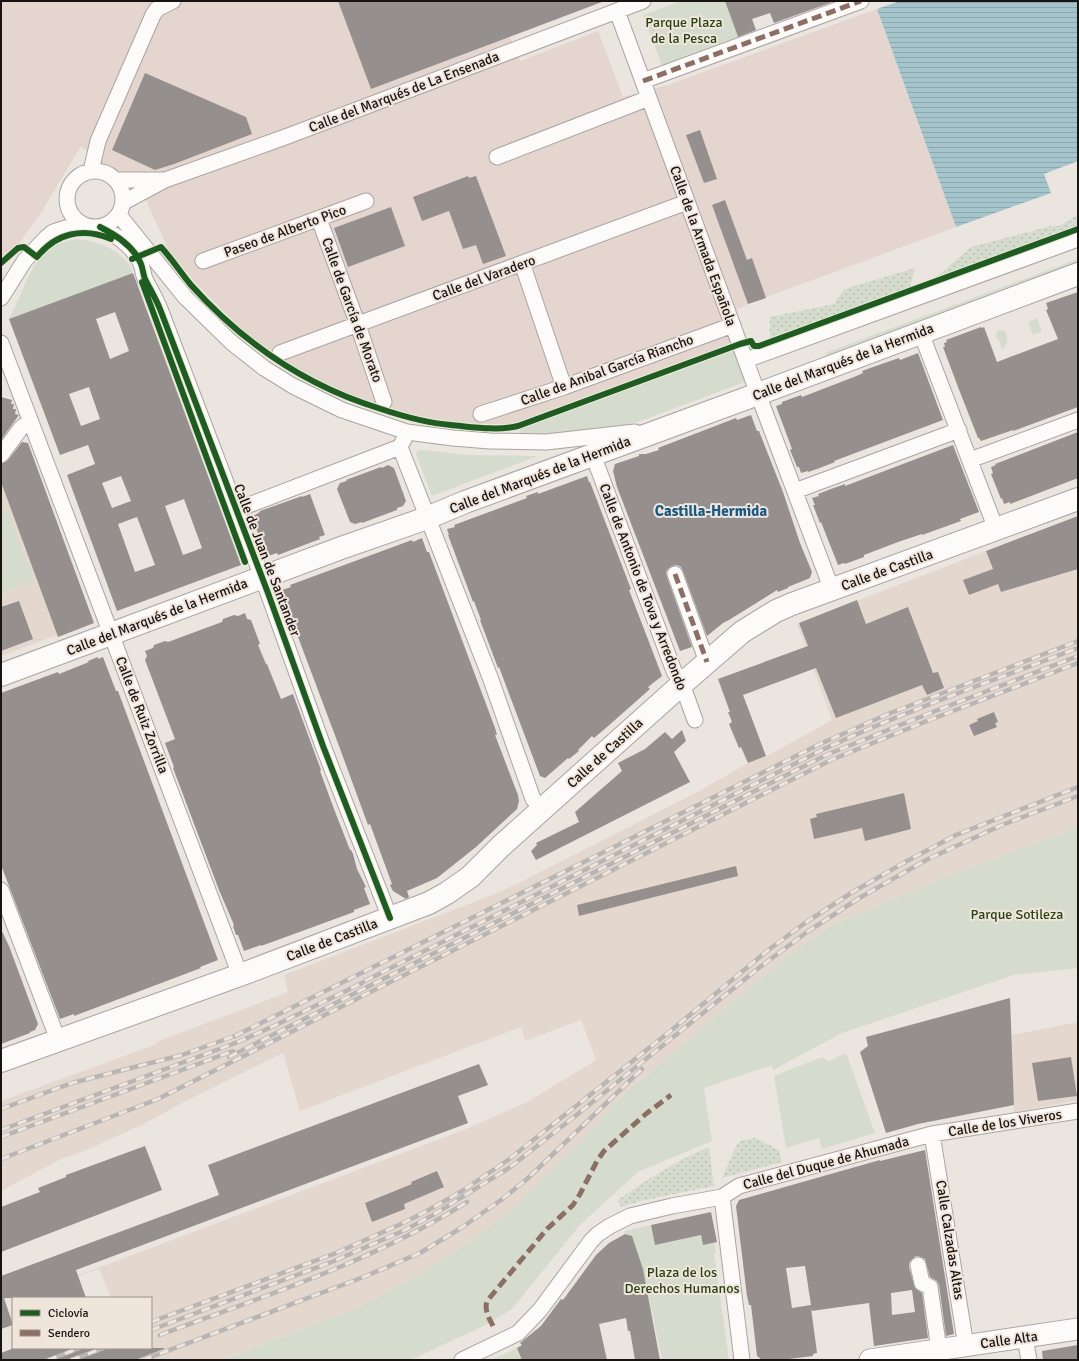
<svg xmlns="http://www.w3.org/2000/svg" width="1079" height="1361" font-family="Signika,sans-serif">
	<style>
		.built { fill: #e4d8ce }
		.industrial { fill: #e4d6ce }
		.green { fill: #d6dccd }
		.garden { fill: url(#garden-dots) }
		.water { fill: url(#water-rules) }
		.building { fill: #95908d; fill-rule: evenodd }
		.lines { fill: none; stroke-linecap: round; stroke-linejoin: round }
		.street-casing { stroke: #a9a4a0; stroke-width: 17 }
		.secondary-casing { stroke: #a9a4a0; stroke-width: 23 }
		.primary-casing { stroke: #a9a4a0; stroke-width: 24 }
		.street { stroke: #fcfbfa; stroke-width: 15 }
		.secondary { stroke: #fcfbfa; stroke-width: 21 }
		.primary { stroke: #fcfbfa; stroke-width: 22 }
		.rail-casing { stroke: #b8b6b5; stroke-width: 4.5 }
		.rail { stroke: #f0e5db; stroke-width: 3; stroke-dasharray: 9; stroke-linecap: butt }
		.quiet { stroke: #8d6e63; stroke-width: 5; stroke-dasharray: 10 5; stroke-linecap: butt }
		.cycleway-casing { stroke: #f0e5db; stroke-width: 8 }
		.cycleway { stroke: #1b5e20; stroke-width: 6 }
		.labels { text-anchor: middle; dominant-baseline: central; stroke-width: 4; stroke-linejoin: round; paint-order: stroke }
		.park-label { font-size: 14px; fill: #254410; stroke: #f0e5db }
		.street-label { font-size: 14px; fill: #181411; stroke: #f0e5db }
		.neighbourhood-label { font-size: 15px; font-weight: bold; fill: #165a89; stroke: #f0e5db }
	</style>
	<defs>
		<pattern id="garden-dots" width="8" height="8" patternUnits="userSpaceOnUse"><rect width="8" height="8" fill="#d6dccd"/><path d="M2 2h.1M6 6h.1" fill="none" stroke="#b7bcaf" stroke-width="1.8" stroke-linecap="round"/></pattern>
		<pattern id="water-rules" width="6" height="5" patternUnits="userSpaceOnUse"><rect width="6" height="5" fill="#a4c5cc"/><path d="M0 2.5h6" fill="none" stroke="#8ca8ae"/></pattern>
	</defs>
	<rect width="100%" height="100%" fill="#ebe5e0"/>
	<path class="built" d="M1,482L57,635L1,656Z
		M986,551L1001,592L1078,569V827L937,880L832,925L784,958L624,1094L566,1156L516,1205L472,1240L413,1278L359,1307L221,1360H136L132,1348H151V1298H111L99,1269L18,1298L466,1129L527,1102L596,1060L581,1020L525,1041L521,1027L300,1111L283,1053L184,1102L144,1124L80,1153L61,1159L1,1191V1101L154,1045L159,1041L288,992L284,975L492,895L517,884L701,790L748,763L767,756L832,720L797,624Z
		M1078,1022V1100L1014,1113L1012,1035Z"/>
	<path class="industrial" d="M1,1H496L520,61L598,31L623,97L668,85L877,9L956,227L748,304L736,310L747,339L512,424H476L455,422L430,419L402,413L354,397L312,378L287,364L250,336L230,318L193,280L168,249L146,200L81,146L42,211L20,242L1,259Z"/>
	<path class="green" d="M680,1H725L739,40L663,68L643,15Z
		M79,239C99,242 126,251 133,273L9,319C15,306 21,294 26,282C40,253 46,244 79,239Z
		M1078,259V264L827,357L825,353Z
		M1037,318L1042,332L1033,335L1028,322Z
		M1001,330L1005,331C1008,337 1008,344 1003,349L1001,348L1000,342L996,337L997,331Z
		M732,345L745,382L643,420L625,425L609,428L520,437L519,422Z
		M418,450H425L467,455L538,456L432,496L416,454Z
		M8,510L34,581L1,593V512Z
		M1078,827V968L1014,975L842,1033L773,1070L772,1065L704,1088L712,1141L638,1172L580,1225L512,1309L488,1324L410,1360H222L359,1307L413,1278L472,1240L516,1205L566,1156L624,1094L784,958L832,925L937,880Z
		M846,1053L875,1133L822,1149L819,1138L786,1148L774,1076L822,1057L829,1061Z
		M651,1225L655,1245L701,1235L703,1245L714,1243L716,1252L714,1253L729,1360H662L643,1269L632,1236L625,1234V1231Z
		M517,1348L522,1360H491Z"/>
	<path class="garden" d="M1078,215V226L934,279L971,247L1051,226H1059Z
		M915,268L910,288L770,340V317L834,304L844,289Z
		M756,1138L779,1150L782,1162L722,1178L737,1144L743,1140Z
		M709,1147L714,1186L645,1200L620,1207L618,1200C647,1180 677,1160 709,1147Z"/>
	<path class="water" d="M900,1H1078V161L1044,174L1051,193L956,227L877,9Z"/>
	<path class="building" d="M338,1H602V2L371,89Z
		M725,1H835L774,23L770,13L752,19L756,30L738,37Z
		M145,73L246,117L252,134L174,164L155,170L112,150Z
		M700,130L717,179L704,183L686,135Z
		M468,176L469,178L476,176L506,256L483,264L476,245L463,249L449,211L422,221L413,197Z
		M725,200L747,260L752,258L766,298L748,304L712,205Z
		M391,207L405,246L348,267L334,228Z
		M133,273L241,565L117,611L67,475L95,464L88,445L60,455L9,319ZM115,312L129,351L110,359L96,319ZM89,387L100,419L81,426L69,394ZM121,476L131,501L112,508L102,483ZM184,499L202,548L183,555L165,506ZM137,517L155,565L135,572L118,524Z
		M1078,292V407L1013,431V430L981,441L979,438H978L958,387L943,347H945L944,343L947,342L946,340L981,327L982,328L984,327L997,362L1058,339L1046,310L1048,309L1046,303Z
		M918,353L943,420L834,461L835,462L817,469L808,472V471L801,473L799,467H797L790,450L792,449L776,406L782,404V402L801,395L802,397L854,377L863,373L862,371L873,367L899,358L900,360Z
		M1,397L12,400L11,404H14L13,409H16L15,414L19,415L1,440Z
		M751,415L757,431H759L783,492L800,543L812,572L810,578L788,587V588L778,592L777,590L729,620L723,623L707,636L683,571L681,567L677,565L672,566L668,569L666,572L667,577L692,647L680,651L617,487L613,471L615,464L639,456V454H646L659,450L658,448L736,418L737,420Z
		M1078,432V478L1010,504V502L1004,504L1002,498L1001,499L991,474L993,473L991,467L996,465L995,464Z
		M22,442L28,443L94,623L58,637L1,482V464L8,460Z
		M953,445L979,512L960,519L961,521L922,535V534L898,542L864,555V557L845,564L844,563L838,565L821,522L820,523L813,505H815L812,498L819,496L818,494L831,489L845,484V486Z
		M388,465L394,468L406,501L403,506L397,508V510L362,523V522L355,524L350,522L337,489L340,483L347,481L346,480L381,467L382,468Z
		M587,476L589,482H590L631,589L629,590L662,676L648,687L650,689L607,727L594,738L592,736L578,750L579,751L569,759L568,758L545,778L540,776L499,667L498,668L480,620H481L474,601L473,602L448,535H449L447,529L455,527L454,525L527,498L526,496L538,492V494Z
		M310,494L325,535L319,537L320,539L278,555L277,553L268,556L264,544L262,545L256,528L258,527L253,516L260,512V511L302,496V497Z
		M1078,516V569L1001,592L998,584L969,595L963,580L993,569L986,551Z
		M422,538L427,552H429L495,728L497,735H495L518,795L519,801L517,809L476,847L437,878L407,891L409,897L406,899L393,891L390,885L392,884L370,824L368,825L339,746L286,605L287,604L282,590L291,587L290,585L412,540L413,542Z
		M857,600L866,624L908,607L933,673L938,672L944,688L927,695L922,685L836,718L816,668L743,695L766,756L748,763L741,747L739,748L729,724L732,722L728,712H730L718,679L808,646L799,623Z
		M19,601L33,639L1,651V607Z
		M245,613L247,619L251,620L260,644L258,645L266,664H267L281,699L293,694L321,770L320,771L334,809L350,850H351L353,854L357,869L366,887L364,888L370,904L354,910V912L294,934L261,946V945L244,951L238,935H236L233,926L234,925L219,890L173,768L174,767L165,743L175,739L145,660L147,656L145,651L153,648L154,645L165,641L168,642L222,622L223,619L234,615L238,616Z
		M98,657V659L103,657L116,691H118L218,960L200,967L201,968L74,1016V1014L60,1019L1,865V693L58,672L59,674L89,662L88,661Z
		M994,712L998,722L995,723L997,727L974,736L969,725L978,721L977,719Z
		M682,730L686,741L674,752L690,782L536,860L531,851L537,845L536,843L579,822L575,812L622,771L618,763L645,749L665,732L672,739Z
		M904,793L911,829L865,841L862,828L814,839L810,819L817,817L816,814Z
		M736,866L738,876L579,916L577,905Z
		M1,929L9,946L38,1024L35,1030L30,1032V1033L1,1044Z
		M1010,998L1014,1105L918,1124L886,1133L860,1052L868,1046L866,1037Z
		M1071,1057L1077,1096L1038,1101L1032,1063Z
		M479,1064L488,1085L458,1096L468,1123L76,1270L86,1298H4L13,1325L1,1329V1276L219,1195L208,1165Z
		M145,1146L162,1190L1,1252V1207L40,1192L38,1188L66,1177V1175Z
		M925,1150L954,1334L946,1336L939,1285L937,1281L930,1277L925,1259L921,1257L916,1256L912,1259L909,1263V1267L915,1288L922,1293L928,1338L874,1346L869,1303L811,1311V1308L817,1353L813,1354V1356L781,1360H762L757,1356L751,1305H749L747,1296L736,1206L739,1200L880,1160V1161ZM805,1266L811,1305L792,1308L786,1268ZM912,1290L915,1312L892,1315L891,1293Z
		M437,1171L444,1187L404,1204L405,1209L372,1222L365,1203L412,1184L411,1182Z
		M711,1212L717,1242L703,1245L701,1235L655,1245L651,1225Z
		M625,1234L632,1236L643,1269L660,1360H635L630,1331H628L626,1318L599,1324L607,1360H522L517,1348L522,1345L520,1343L541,1326L561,1299L563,1300L596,1255L609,1243Z
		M1078,1345V1360H1043L1042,1351Z
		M14,1348H164V1349L135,1360H1V1353Z"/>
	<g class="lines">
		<g class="street-casing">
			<path id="street" d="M617,11L758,394L832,590
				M643,81L861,1
				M497,157L649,98
				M67 199a28 28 0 1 1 56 0a28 28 0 1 1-56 0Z
				M91,171L98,141L153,15L157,9L173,1
				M117,180H162
				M124,202L165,180L288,136L643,1
				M119,215L185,297L231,342L264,368L293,386L342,410L407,432L453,438L490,441L546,442L635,432
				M319,219L358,325L384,402
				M100,227C116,235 134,246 141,264C143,269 143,274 145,279C150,289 156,299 160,309L268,593L323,746L390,918
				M203,261L366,201
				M522,263L564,387
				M1,298L25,260L46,238L53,232L65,228L84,226
				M921,333L996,529
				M1,343L240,975
				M280,353L687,202
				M746,360L1078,239
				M481,414L564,387L733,325
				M400,447L490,677L533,799L543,809
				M1,455L21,428L30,421
				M593,455L674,671L682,684L695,720
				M970,460L1078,420
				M795,491L959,430
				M236,510L400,447L404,439
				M675,574L707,662
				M1,890L58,1040
				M932,1134L966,1346
				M722,1197L742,1360
				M918,1265L922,1283L930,1287L939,1350
				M1025,1338L1029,1360
				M462,1360L518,1333L540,1310L591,1241L598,1234L610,1226L630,1216L672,1206L722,1197L739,1186L932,1134L1078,1111"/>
		</g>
		<g class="secondary-casing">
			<path id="secondary" d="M870,1360L1078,1329"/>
		</g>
		<g class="primary-casing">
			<path id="primary" d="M1,675L341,548L427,518L465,502L758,394L1078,274
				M1,1061L240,975L429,903L447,893L470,877L501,846L682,684L742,632L776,611L792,604L1078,499"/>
		</g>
		<use href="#street" class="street"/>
		<use href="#secondary" class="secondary"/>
		<use href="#primary" class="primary"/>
		<g class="rail-casing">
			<path id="rail" d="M365,981L822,750C905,711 992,681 1078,648
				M235,1036L820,744L888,714L1078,641
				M229,1057L826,755L925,715L1078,656
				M1,1109L72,1083L182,1055L240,1034
				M1,1130L238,1042L276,1025L362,983
				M1,1137L233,1051
				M1,1159L158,1099L831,760L927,721L1078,663
				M151,1322L336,1253L399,1225L427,1211L462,1191L508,1160L668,1033L767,951L805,923L851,893L907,861L956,835L1078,787
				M151,1330L334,1261L405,1230L433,1215L509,1168L579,1113L760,967L807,932L861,897L928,859L1002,825L1078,796
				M160,1335C264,1296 372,1262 467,1202
				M48,1360L80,1348
				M71,1360L104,1348
				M143,1360L361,1278L420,1253L461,1228L501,1200L526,1180L642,1069"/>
		</g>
		<use href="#rail" class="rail"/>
		<path class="quiet" d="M643,81L861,1
			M675,574L707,662
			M493,1326C489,1318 484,1310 487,1301L547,1229L573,1205L580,1194L597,1161L604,1151L647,1113L671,1095"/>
		<g class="cycleway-casing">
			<path id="cycleway" d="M100,227C116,235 134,246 141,264C143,269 143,274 145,279C150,289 156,299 160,309L268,593L323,746L390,918
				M132,259L161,247C172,259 181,273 191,285C244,344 305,386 381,409C405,417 427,423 451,425C473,427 497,431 518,426L740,344L751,341L754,346H759L1078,229
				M1,263L18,248L24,247L37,257C56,233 83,227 111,239
				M142,282L245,562"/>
		</g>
		<use href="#cycleway" class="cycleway"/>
	</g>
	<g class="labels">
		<g class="park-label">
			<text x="684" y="22">Parque Plaza<tspan x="684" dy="16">de la Pesca</tspan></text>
			<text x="1017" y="914">Parque Sotileza</text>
			<text x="682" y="1272">Plaza de los<tspan x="682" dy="16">Derechos Humanos</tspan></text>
		</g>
		<g class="street-label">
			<text transform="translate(404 92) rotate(-21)">Calle del Marqués de La Ensenada</text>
			<text transform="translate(285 231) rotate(-20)">Paseo de Alberto Pico</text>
			<text transform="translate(703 246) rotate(70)">Calle de la Armada Española</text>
			<text transform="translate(484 278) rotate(-20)">Calle del Varadero</text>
			<text transform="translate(352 310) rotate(70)">Calle de García de Morato</text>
			<text transform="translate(843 362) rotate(-21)">Calle del Marqués de la Hermida</text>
			<text transform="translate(607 370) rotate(-20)">Calle de Anibal García Riancho</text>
			<text transform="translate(540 475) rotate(-21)">Calle del Marqués de la Hermida</text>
			<text transform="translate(267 560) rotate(69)">Calle de Juan de Santander</text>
			<text transform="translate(887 570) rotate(-20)">Calle de Castilla</text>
			<text transform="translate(643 587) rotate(69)">Calle de Antonio de Tova y Arredondo</text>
			<text transform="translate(157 617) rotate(-21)">Calle del Marqués de la Hermida</text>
			<text transform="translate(142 715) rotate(69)">Calle de Ruiz Zorrilla</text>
			<text transform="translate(605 753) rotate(-42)">Calle de Castilla</text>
			<text transform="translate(332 940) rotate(-21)">Calle de Castilla</text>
			<text transform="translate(1005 1123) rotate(-9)">Calle de los Viveros</text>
			<text transform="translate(826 1163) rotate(-15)">Calle del Duque de Ahumada</text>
			<text transform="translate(950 1240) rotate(81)">Calle Calzadas Altas</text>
			<text transform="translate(1009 1340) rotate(-8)">Calle Alta</text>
		</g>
		<g class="neighbourhood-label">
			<text x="711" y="511">Castilla-Hermida</text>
		</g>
	</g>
	<rect width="1079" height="1361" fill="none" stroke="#181411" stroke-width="4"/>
	<rect x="12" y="1297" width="140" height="52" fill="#f0e5db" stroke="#9a918a"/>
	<rect x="20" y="1310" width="20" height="6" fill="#1b5e20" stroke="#9a918a"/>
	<text x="48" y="1317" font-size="12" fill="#181411">Ciclovía</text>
	<rect x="20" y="1330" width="20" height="6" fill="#8d6e63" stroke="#9a918a"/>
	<text x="48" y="1337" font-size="12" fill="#181411">Sendero</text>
</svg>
